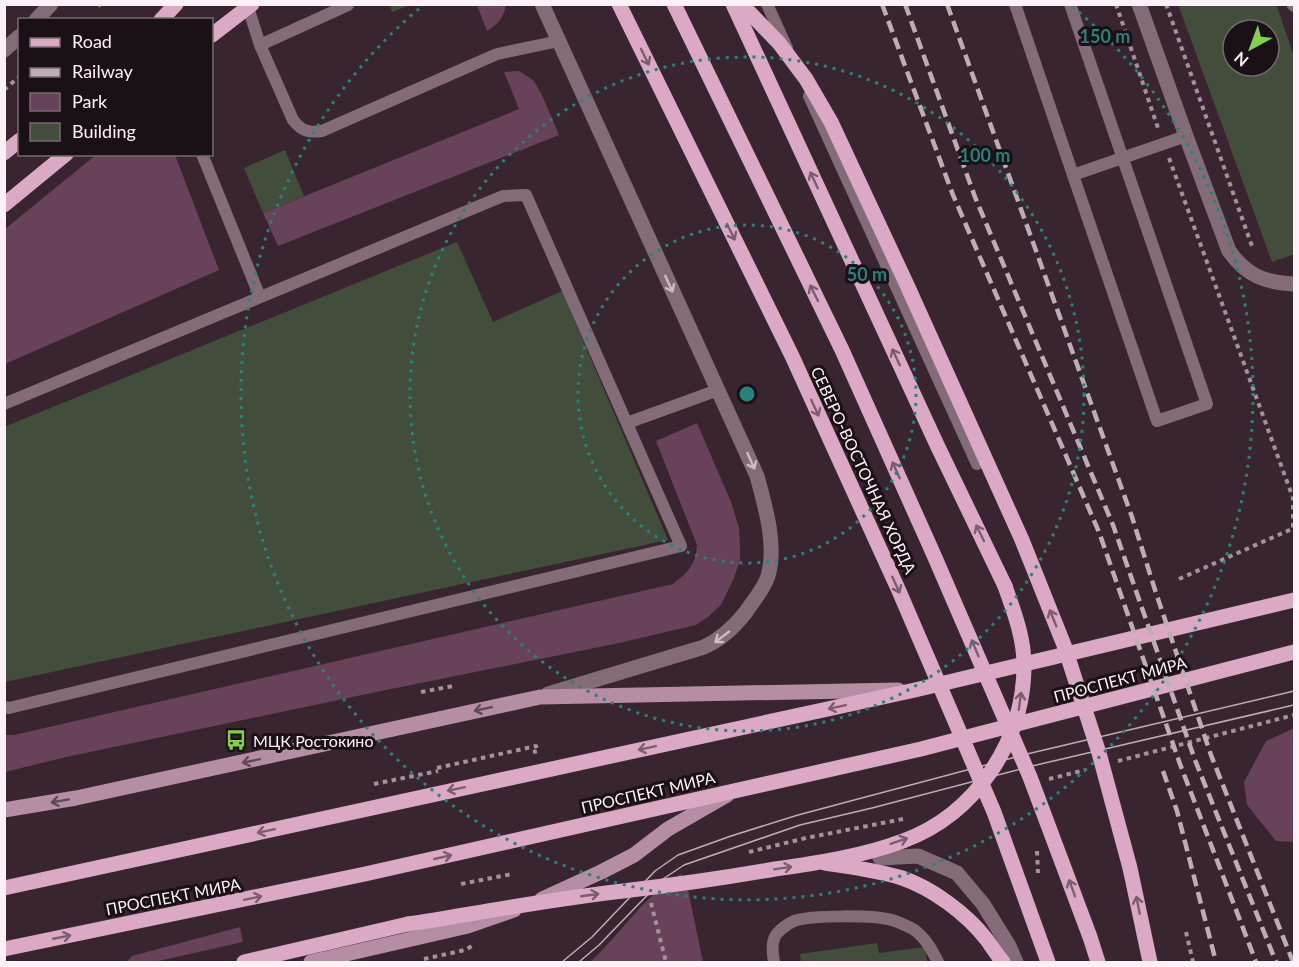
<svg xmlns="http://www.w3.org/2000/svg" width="1299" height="967" font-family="Lato,sans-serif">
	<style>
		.green { fill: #684258 }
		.building { fill: #424e3b; fill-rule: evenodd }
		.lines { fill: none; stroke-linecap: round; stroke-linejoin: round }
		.path { stroke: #a2929b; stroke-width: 4; stroke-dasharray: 4.5 4.5; stroke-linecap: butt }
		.lane { stroke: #846b78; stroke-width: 12 }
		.street { stroke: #846b78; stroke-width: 15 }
		.secondary { stroke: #b68ea4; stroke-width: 15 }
		.primary { stroke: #dca9c5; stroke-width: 15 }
		.tram { stroke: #bdaeb6; stroke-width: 1.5 }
		.rail { stroke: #bdaeb6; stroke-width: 4.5; stroke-dasharray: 12 6; stroke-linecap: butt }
		.primary-bridge { stroke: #dca9c5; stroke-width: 15 }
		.oneway { stroke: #7b5d6e }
		.oneway2 { stroke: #cdbbc4 }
		.oneway3 { stroke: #604956 }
		.ring { fill: none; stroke: #27827c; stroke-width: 3; stroke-dasharray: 3 6 }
		.labels { text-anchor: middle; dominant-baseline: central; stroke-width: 6; stroke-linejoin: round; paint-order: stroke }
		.street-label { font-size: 16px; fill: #fdf0f7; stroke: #1a1116 }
		.poi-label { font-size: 16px; fill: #fdf0f7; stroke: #1a1116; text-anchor: start }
		.centre { fill: #27827c; stroke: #1a1116; stroke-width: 3 }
		.ring-label { font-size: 18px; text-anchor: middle; font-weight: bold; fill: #27827c; stroke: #1a1116; stroke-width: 6; stroke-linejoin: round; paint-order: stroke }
	</style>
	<rect width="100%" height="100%" fill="#382530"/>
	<path class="green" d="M477,5H506C503,19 499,23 487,31Z
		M519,71L533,80L541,93L559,135L278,246L263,213L519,109L504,72Z
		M97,154L175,155L219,270L5,364V229Z
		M697,423L731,502L739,528L740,547V561L733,580L721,605L708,617L696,625L619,643L386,690L66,757L5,772V735H14L673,584C688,572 696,565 697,545L656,441Z
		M1294,728V842L1276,841L1247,805L1244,782L1266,741Z
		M681,874L687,885L703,962H590C621,934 644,895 681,874Z
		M240,927L243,942L154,962H126L132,956Z"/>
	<path class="building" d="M389,4H410V5L392,12Z
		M1178,4H1276L1294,56V254L1272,262ZM1233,30H1269V66H1233Z
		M285,150L304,196L263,213L244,168Z
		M457,242L493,322L562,291L668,540L5,682L4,427Z
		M877,943L879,953L925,947L927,962H801L800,954Z"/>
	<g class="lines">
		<path class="path" d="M1116,4L1158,128
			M1166,4L1253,249
			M98,6L100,4
			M4,90L20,76
			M1169,158L1293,498V528
			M1179,579L1294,528
			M421,692L453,686
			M1118,761L1294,715
			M437,768L536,746L538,751L533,752
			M1049,779L1085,770
			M374,784L438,771
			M1037,851L1038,873
			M749,852L806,838L903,819
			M461,884L512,874
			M651,903L666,962
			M1186,932L1193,962
			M424,959L465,950L472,946"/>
		<path class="lane" d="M247,4L260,45
			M767,4L787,48
			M1015,4L1073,175L1186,136
			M1070,4L1207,404L1157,421L1073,175
			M1292,4L1294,6
			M348,5L260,45L293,120C302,131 308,133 322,131L497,54L559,41
			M809,96L977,464
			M202,154L260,297
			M4,404L503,196L526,195L681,546L9,708L4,707
			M627,423L718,390
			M774,962C773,955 771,947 774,939C776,932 787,924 794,921C812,915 873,915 892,920C898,922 907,926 913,929C925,937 932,950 938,962"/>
		<path class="street" d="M542,4L757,476C765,506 777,545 768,576C764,589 753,601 746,612C734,627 722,639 704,647L548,694
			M1139,4L1186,136L1229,251C1246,275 1265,283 1294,284
			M36,20L51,4
			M4,50L20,36
			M880,858L918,856L957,873L983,904L1009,946L1016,962"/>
		<path class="secondary" d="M4,810L76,798L540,697L898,690
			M542,899L601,872L634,855L668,829L727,795
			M311,962L468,926L514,910"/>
		<path class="primary" d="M733,4L938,447L1005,586
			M4,153L20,140
			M4,205L66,154
			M825,863C850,867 877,870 902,878C932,888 967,914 987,940C992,947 997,955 1003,962
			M4,888L915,690L1294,600
			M4,949L365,874L921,749L1294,652
			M244,962L408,924"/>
		<path class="tram" d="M562,962L592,937L655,871L678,855L731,836L798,815L1027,754L1294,691
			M579,962L599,945L663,879L684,865L800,825L872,808L1032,766L1294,705"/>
		<path class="rail" d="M882,4L953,195L1099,532L1180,764L1256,962
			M905,4L975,197L1113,525L1195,760L1276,962
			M947,4L1132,517L1156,593L1211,755L1293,962
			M1163,771L1177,811L1216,962"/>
		<path class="primary-bridge" d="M619,4L792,356L899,591L994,812L1048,962
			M674,4L842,350L933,553L1030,777L1090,937L1098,962
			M740,4L748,11L779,43L806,79L831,122L907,285L1022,540L1064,645L1099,753L1130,868L1150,962
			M161,20L176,4
			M212,35L252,4
			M408,924C479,913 551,899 623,891C674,885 724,878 775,869C818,863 863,856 903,841C976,814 1024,741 1024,665C1024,637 1014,612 1005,586"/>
	</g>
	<defs><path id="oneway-shaft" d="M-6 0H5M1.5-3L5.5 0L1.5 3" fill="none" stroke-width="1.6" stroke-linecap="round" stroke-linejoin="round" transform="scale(1.5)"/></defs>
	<g class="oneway">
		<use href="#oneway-shaft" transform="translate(645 57) rotate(64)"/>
		<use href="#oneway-shaft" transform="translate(814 180) rotate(-115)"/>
		<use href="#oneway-shaft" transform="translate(731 232) rotate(64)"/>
		<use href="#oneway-shaft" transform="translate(814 293) rotate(-116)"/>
		<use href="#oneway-shaft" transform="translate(896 357) rotate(-115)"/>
		<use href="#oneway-shaft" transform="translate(815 408) rotate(65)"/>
		<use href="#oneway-shaft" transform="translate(896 470) rotate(-114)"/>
		<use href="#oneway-shaft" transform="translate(980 533) rotate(-116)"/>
		<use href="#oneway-shaft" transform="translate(896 585) rotate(66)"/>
		<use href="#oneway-shaft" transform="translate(1053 618) rotate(-112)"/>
		<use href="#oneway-shaft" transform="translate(975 648) rotate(-113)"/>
		<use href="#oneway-shaft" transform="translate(1020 701) rotate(-82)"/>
		<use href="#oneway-shaft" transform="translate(837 707) rotate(168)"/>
		<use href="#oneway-shaft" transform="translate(647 748) rotate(168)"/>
		<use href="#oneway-shaft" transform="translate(456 789) rotate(168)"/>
		<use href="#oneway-shaft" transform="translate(266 831) rotate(168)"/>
		<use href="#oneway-shaft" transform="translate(899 841) rotate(-19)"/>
		<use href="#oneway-shaft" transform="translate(443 857) rotate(-13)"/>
		<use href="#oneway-shaft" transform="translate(783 868) rotate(-9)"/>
		<use href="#oneway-shaft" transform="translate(1072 888) rotate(-110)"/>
		<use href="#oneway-shaft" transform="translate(590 895) rotate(-8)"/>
		<use href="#oneway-shaft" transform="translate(253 898) rotate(-12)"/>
		<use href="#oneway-shaft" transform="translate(1138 905) rotate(-101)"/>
		<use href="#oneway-shaft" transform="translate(62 937) rotate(-11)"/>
	</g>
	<g class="oneway2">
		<use href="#oneway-shaft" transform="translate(669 284) rotate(65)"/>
		<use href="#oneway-shaft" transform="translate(751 461) rotate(66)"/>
		<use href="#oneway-shaft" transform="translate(722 637) rotate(142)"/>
	</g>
	<g class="oneway3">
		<use href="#oneway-shaft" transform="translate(483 709) rotate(168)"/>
		<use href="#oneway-shaft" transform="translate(251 761) rotate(168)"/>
		<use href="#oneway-shaft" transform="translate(60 801) rotate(170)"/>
	</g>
	<g class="ring">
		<circle cx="747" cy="394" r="169"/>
		<circle cx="747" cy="394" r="337"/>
		<path d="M1072 6A506 506 0 1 1 422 6"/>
	</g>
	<defs>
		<g id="bus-bare" transform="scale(1.62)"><path d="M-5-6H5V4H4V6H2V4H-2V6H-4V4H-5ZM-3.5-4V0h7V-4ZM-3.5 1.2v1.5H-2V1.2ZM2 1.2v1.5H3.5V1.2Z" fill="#83d04e" stroke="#1a1116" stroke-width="2.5" paint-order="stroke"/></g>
	</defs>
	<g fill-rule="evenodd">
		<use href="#bus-bare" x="236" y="740"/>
	</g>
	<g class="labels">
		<g class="street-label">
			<text transform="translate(864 470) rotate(65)">СЕВЕРО-ВОСТОЧНАЯ ХОРДА</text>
			<text transform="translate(1120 679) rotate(-15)">ПРОСПЕКТ МИРА</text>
			<text transform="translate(648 792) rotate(-13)">ПРОСПЕКТ МИРА</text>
			<text transform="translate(173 896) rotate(-11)">ПРОСПЕКТ МИРА</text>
		</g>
		<g class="poi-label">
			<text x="253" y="740">МЦК Ростокино</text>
		</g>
	</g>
	<circle cx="747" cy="394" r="9" class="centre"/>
	<g class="ring-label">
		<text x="1105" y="43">150 m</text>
		<text x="985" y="162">100 m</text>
		<text x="867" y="281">50 m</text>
	</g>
	<rect width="1299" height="967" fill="none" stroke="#fdf0f7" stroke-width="12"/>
	<rect x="18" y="18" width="195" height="138" fill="#1a1116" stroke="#756a70" stroke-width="1.5"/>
	<rect x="30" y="38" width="30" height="9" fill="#dca9c5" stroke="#756a70" stroke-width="1.5"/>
	<text x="72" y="48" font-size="18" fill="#fdf0f7">Road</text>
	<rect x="30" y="68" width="30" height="9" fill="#bdaeb6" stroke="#756a70" stroke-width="1.5"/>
	<text x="72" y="78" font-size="18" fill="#fdf0f7">Railway</text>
	<rect x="30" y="93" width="30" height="18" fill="#684258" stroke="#756a70" stroke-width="1.5"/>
	<text x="72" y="108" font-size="18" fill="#fdf0f7">Park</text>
	<rect x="30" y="123" width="30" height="18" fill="#424e3b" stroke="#756a70" stroke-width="1.5"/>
	<text x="72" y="138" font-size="18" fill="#fdf0f7">Building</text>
	<g transform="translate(1251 48) rotate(221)"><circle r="28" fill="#1a1116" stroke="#756a70" stroke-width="1.5"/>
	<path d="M0-4.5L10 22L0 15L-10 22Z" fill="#83d04e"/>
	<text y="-9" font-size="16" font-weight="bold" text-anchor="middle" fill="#fdf0f7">N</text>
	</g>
</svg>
